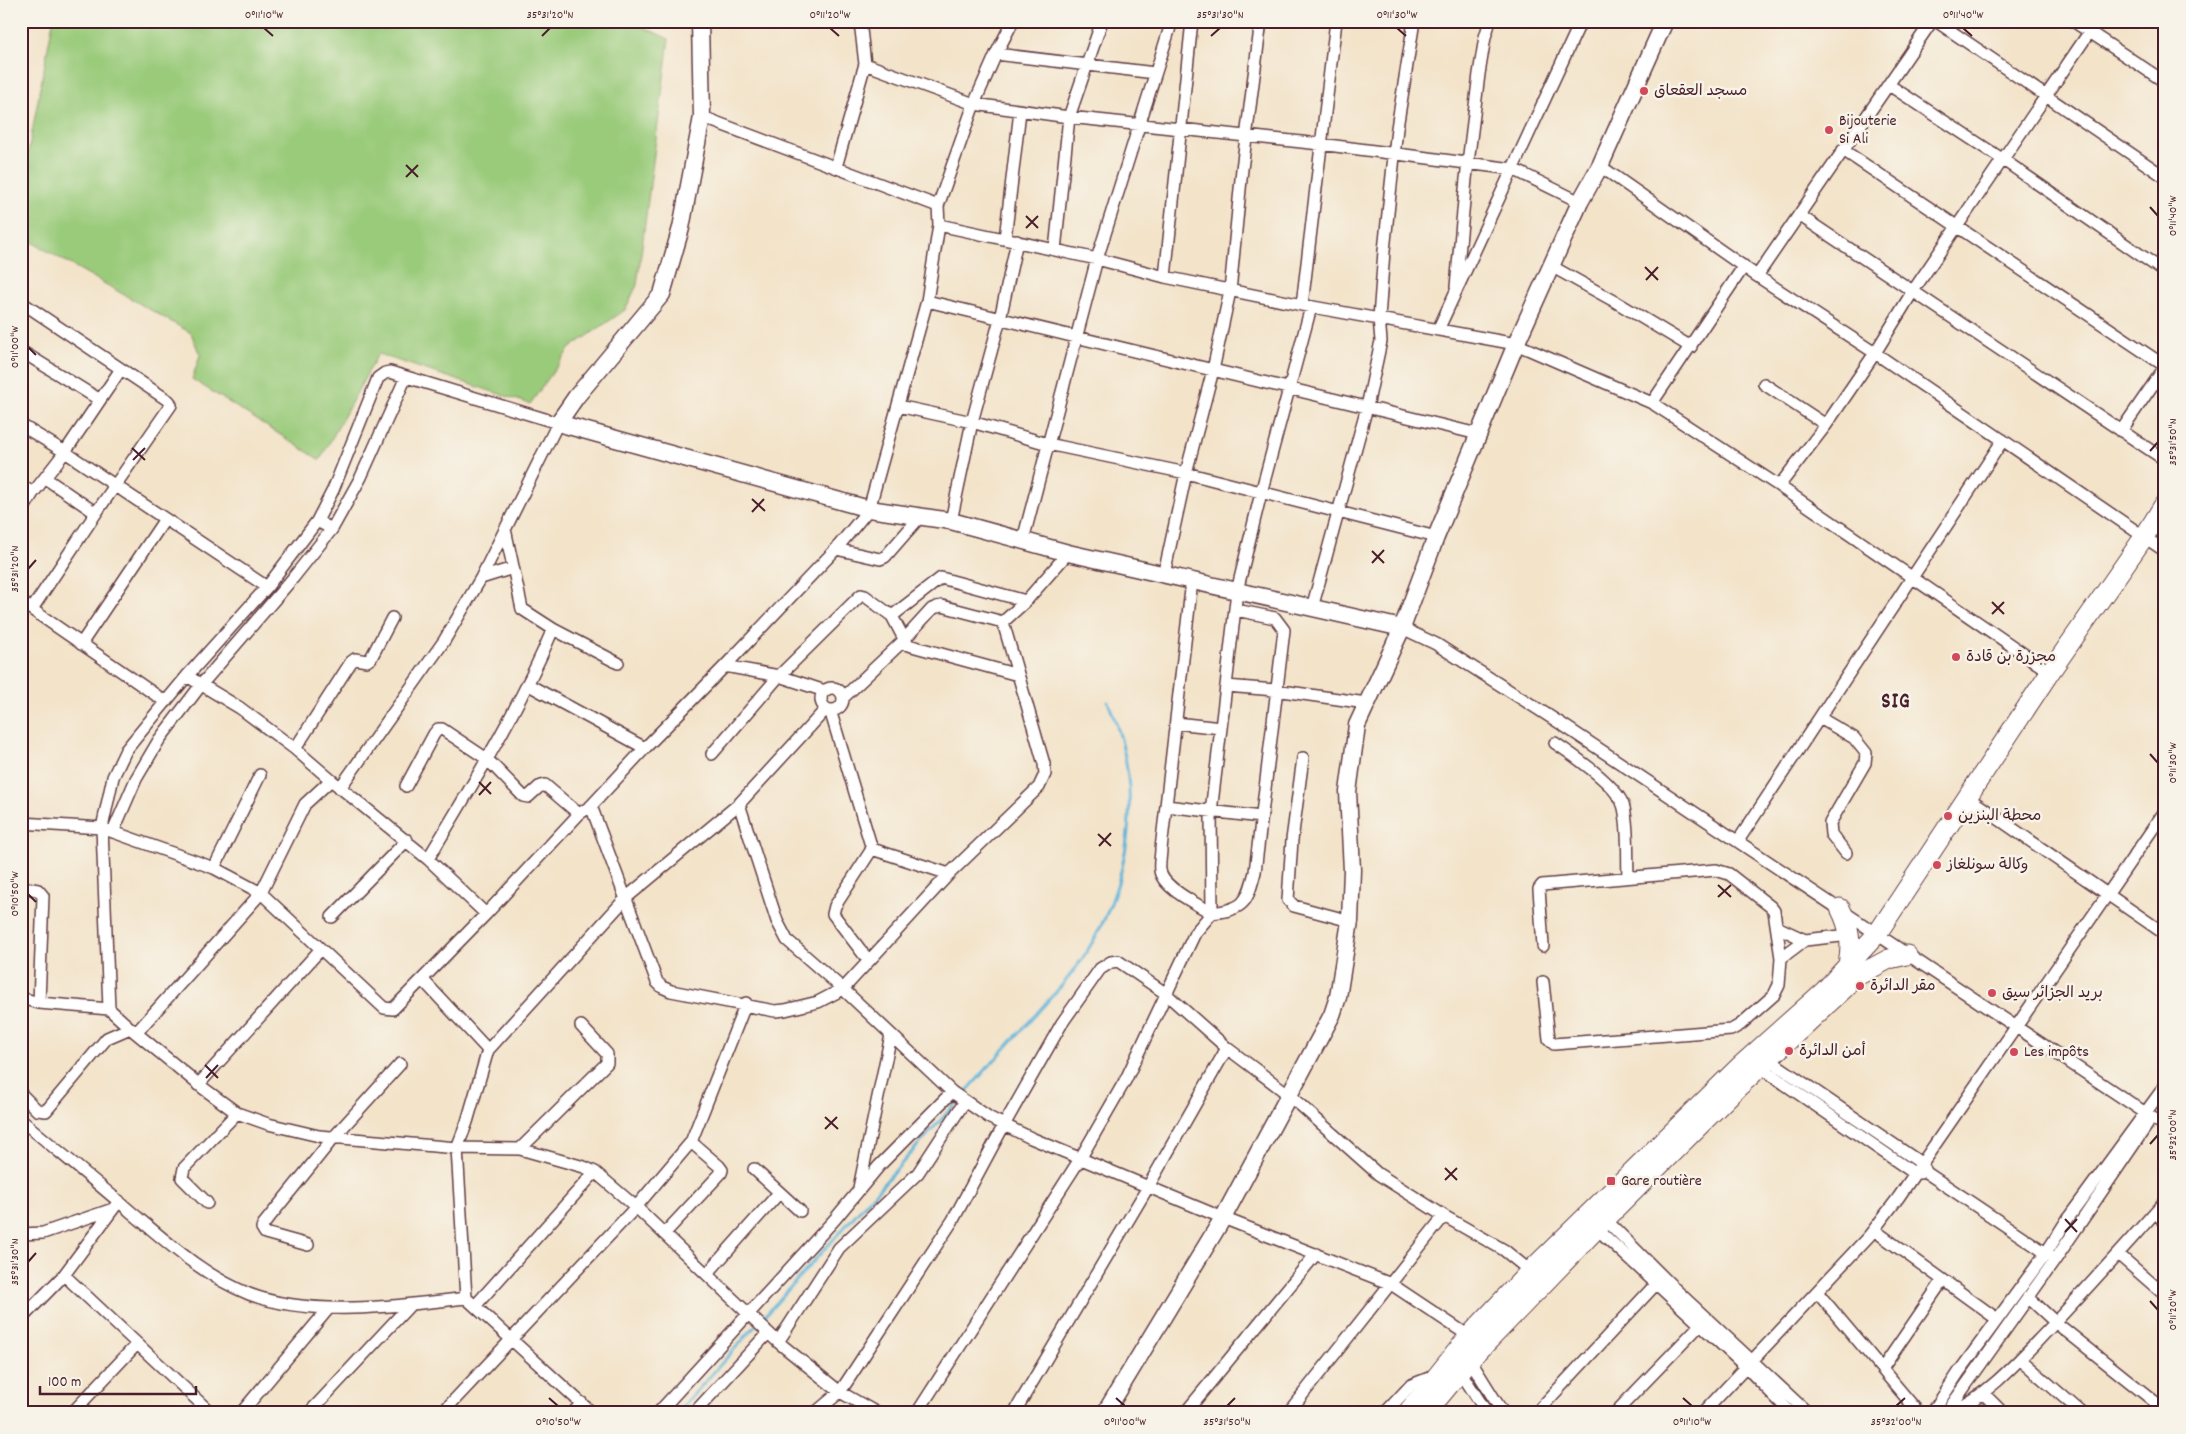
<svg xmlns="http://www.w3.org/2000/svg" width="2186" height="1434" font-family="Dekko,'Playpen Sans Arabic',sans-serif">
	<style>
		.green { fill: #9acb7a; stroke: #727552 }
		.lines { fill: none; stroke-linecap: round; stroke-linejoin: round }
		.stream { stroke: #5cb3d9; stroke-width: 3 }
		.street-casing { stroke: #633c43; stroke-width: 14 }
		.secondary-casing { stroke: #633c43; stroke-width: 19 }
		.primary-casing { stroke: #633c43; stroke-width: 21 }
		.street { stroke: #fff; stroke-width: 11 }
		.secondary { stroke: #fff; stroke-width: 16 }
		.primary { stroke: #fff; stroke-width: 19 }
		.ticks { fill: none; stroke: #4a1f2b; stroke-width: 2 }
		.poi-dot { fill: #d1495b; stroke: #f7f3e8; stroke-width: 2 }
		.labels { text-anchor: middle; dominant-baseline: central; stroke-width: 5; stroke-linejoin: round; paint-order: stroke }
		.poi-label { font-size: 16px; fill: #4a1f2b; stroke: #f7f3e8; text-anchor: start }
		.district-label { font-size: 21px; font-weight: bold; letter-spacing: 1px; fill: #4a1f2b; stroke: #f7f3e8 }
		.neatline { fill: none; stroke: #4a1f2b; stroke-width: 2 }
		.ticks-label { font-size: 12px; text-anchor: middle; fill: #4a1f2b }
	</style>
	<rect width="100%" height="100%" fill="#f7f3e8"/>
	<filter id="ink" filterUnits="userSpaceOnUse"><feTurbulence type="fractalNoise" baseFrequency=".02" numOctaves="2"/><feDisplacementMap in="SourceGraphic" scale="10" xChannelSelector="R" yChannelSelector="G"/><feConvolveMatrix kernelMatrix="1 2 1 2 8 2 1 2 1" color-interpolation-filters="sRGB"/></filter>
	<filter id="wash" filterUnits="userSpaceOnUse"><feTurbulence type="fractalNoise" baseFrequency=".0096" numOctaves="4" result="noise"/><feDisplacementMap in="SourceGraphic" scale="20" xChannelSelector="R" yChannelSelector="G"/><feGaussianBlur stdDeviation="1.12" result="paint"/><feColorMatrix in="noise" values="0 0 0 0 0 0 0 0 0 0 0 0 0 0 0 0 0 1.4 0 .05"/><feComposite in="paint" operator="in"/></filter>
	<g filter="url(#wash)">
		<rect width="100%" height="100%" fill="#f3e3c9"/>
		<path class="green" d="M53,21H630L669,39L637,285L625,310L570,348L530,404L378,354L320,460L192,379L200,355L191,333L21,236V190Z"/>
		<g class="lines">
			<path class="stream" d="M760,1321L1064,983C1129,905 1149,796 1108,702
				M677,1413L756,1325"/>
		</g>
	</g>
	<g filter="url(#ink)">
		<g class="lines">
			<g class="street-casing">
				<path id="street" d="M1936,21L2165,177
					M2073,21L2165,82
					M996,54L1155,73
					M865,64L974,104L1069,117L1320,144L1513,169L1580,202
					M1889,85L2002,159L2165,272
					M702,117L938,206
					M1843,150L2165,366
					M1600,166L1757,276L1875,353L2165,551
					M836,167L865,64L860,21
					M1799,215L2165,460
					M939,225L1097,259L1165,277L1302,305L1516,344L1652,403L1779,486L2050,672
					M1005,239L1020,111
					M1055,250L1069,117L1102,21
					M1551,266L1616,302L1691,347
					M1757,276L1932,21
					M1165,277L1192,21
					M1456,287L1466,179L1479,74L1485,37L1490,21
					M927,301L1478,434
					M21,302L169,401L171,405L96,513L32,609
					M1302,305L1336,21
					M1311,307L1261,493L1237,591L1226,686L1275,690L1366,703
					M1438,330L1581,21
					M21,351L100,400
					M1764,384L1826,425
					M1652,403L1744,266
					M898,406L972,422L1048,444L1186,473L1436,537
					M21,425L65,452L267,587
					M2121,431L2165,367
					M45,478L96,513
					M21,485L33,493
					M1779,486L1826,425L1875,353L1913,291L2097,21
					M21,513L33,493L65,452L121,369
					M317,521L332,529L361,477L406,377
					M951,521L972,422L1000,319L1017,241
					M1023,540L1097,259L1172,21
					M836,549L880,559L885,557L919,518
					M1164,574L1186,473L1213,370L1230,291L1242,169L1261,21
					M481,578L513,568
					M1192,581L1161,849C1161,856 1159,863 1160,870C1161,887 1198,905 1212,913L1211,812L1226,686
					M21,602L166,702
					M1312,608L1367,407L1381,341L1379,318L1384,251L1397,128L1414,21
					M1402,628L1436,644L1563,725L2165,1126
					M553,629L618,663
					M904,639L892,616L941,578L1026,601
					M901,643L1018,675
					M81,644L165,519
					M725,666L779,676L825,691
					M187,676L240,708L295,749L331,780L428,859L486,914
					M527,684L645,748
					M821 699a11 11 0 1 1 22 0a11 11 0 1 1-22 0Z
					M843,698L901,643L932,609L937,607L942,606L1003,622L1026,601L1068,553
					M830,710L872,849L949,874
					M1820,718L1854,738L1866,753L1865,763L1830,823L1831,834L1846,853
					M1176,723L1221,728
					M1555,743C1573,755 1620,787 1624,808C1629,830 1627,855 1628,877
					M295,749L351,662L355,659L367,661L371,658L392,618
					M712,754L779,676L861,595L865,596L892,616
					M1303,758L1292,840L1288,900L1294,906L1350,921
					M406,786L434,734L438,729H442L487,759L523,796L528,797L539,787L545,785L579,814
					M340,788L444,641L481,578L558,423L390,372L385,373L378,378L333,490L317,521L267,587L187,676L139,734L126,750L113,777L102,828L109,1009L130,1028L203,1088L237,1113L268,1124L319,1136L457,1148L520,1149L584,1167L595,1172L636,1207L778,1342L840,1392L877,1413
					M1967,797L2165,934
					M739,804L777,921L787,940L843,989L952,1092L990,1118L1031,1138L1223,1218L1391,1284L1469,1336
					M591,806L657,982L662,987L671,991L775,1011L785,1010L818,1002L843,989L949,874L1039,787L1045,774L1044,764L1003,622
					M1166,806L1261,817
					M21,823L102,828L214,868L261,893L384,1008L393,1009L486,914L579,814L591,806L645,748L725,666L836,549L869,509L927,301L939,225L938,206L974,104L996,54L1013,21
					M113,832L136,779L159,740L201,685L293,578L332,529
					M1738,841L2003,440
					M428,859C473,784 519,709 553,629L522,609L505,529
					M214,868L260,775
					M21,887L38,890L43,896L39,1003
					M332,917L407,840
					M1777,927L1805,940
					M1543,946L1539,889L1542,885L1716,870L1729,874L1771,907L1774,911L1781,958L1779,985L1774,995L1740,1025L1731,1030L1554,1044L1549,1039L1543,982
					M1781,958L1805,940L1850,935
					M868,960L833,914L835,906L872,849
					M423,980L488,1050
					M21,998L39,1003L109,1009
					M136,1033L261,893L305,804L331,780
					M1768,1059L1921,1163L1927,1173L2052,1257
					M1760,1067L1914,1173H1920
					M198,1085L320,950
					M21,1094L37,1110L46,1111L107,1038L130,1028
					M21,1120C58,1151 95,1181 131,1212C168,1243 204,1276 249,1294C311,1318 401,1306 466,1298
					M520,1149L607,1063V1054L581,1026
					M754,1169L800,1211
					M859,1188L891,1035
					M207,1203L182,1178L184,1168L237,1113
					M2155,1212L2165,1222
					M1602,1216L1675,1289L1808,1413
					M1593,1225L1747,1368L1791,1413
					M1874,1230L1997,1319
					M21,1234L43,1233L113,1209
					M664,1234L721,1173L722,1170L719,1166L691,1142
					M308,1245L265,1233L262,1228L263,1225L334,1137L400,1064
					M2118,1254L2165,1295
					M707,1274L779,1193
					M64,1275L211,1413
					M1817,1292L1919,1413
					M2028,1297L2055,1322L2165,1410
					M475,1306L595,1172
					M21,1319L64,1275L119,1201
					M778,1342L839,1248L918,1173L965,1101
					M2020,1359L2082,1413
					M1470,1360L1503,1413
					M1882,1369L1943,1280
					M1460,1371L1487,1413
					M1983,1393L2003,1413
					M72,1413L137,1344
					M241,1413L329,1308
					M309,1413L410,1305
					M442,1413L636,1207L691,1142L746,1003
					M573,1413L582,1403
					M592,1413L466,1298L457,1148L467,1122L488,1050L627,897L739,804L826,709
					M658,1413L835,1219L879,1166L952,1092
					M694,1413L768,1333
					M815,1413L840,1392L848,1380L953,1220L1004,1125L1062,1023L1100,969L1111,962L1118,961L1165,993L1227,1048L1288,1094L1378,1174L1444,1216L1504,1250L1530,1271
					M917,1413L1080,1159L1126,1079L1195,933L1212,913C1244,909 1247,903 1255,872L1284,630L1275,618L1236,610
					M1014,1413L1148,1187L1227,1048
					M1185,1413L1316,1254
					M1288,1413L1444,1216
					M1385,1413L1411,1385L1434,1376
					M1536,1413L1656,1284
					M1615,1413L1700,1325
					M1703,1413L1869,1236L1898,1198L2165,811
					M1932,1413L1959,1372L2046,1253L2069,1217L2165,1086
					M1946,1413L2055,1260L2147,1125L2146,1113
					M1950,1413C1990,1394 2019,1360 2049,1329C2088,1287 2127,1244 2165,1201"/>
			</g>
			<g class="secondary-casing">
				<path id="secondary" d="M700,21L702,117L681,228L662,294L576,397L558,423L869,509L951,521L1068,553L1402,628
					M1105,1413L1223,1218L1332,1015L1338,997L1350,921L1352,870L1348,792L1357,725L1402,628L1436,537L1516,344L1580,202L1600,166L1665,21"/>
			</g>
			<g class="primary-casing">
				<path id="primary" d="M1840,908C1850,927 1852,944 1848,965
					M1857,976L1889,959L1907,955
					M1407,1413L1469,1336L1530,1271L1741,1065L1825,990L1877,934L2050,672L2144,537L2165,503
					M1426,1413L1470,1360L1605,1220L1732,1093L1846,987"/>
			</g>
			<use href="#street" class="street"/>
			<use href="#secondary" class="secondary"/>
			<use href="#primary" class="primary"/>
		</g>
	</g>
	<path class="ticks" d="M264,28L273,36M830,28L839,36M1397,28L1406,36M1963,28L1972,36M542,36L550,28M1211,36L1220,28M406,165L418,177M406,177L418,165M2150,207L2158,216M1026,216L1038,228M1026,228L1038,216M1645,267L1658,280M1646,280L1658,267M28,347L36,355M132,448L145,460M2150,451L2158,442M133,460L145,448M752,499L765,511M752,512L764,499M1372,551L1384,563M1372,563L1384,550M28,569L36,560M1992,602L2004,614M1992,614L2004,602M2150,754L2158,763M479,782L491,794M479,795L491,782M1098,834L1111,846M1099,846L1111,833M1718,885L1731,897M28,894L36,902M1718,897L1731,885M205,1065L218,1078M206,1078L218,1065M825,1117L838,1129M825,1129L837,1117M2150,1144L2158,1135M1445,1168L1457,1180M1445,1180L1457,1168M2065,1219L2077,1232M2065,1232L2077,1219M28,1262L36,1253M2150,1301L2158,1310M549,1398L558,1406M1116,1398L1125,1406M1683,1398L1692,1406M1227,1406L1235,1398M1896,1406L1905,1398"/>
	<g class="poi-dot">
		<circle cx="1644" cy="91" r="5"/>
		<circle cx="1829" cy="130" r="5"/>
		<circle cx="1956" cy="657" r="5"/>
		<circle cx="1948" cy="816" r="5"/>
		<circle cx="1937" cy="865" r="5"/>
		<circle cx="1860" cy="986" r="5"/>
		<circle cx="1992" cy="993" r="5"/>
		<circle cx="1789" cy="1051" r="5"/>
		<circle cx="2014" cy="1052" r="5"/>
		<rect x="1606" y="1176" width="10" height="10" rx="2.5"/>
	</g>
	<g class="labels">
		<g class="poi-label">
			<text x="1654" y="91">مسجد العقعاق</text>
			<text x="1839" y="121">Bijouterie<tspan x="1839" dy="18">Si Ali</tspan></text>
			<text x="1966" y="657">مجزرة بن قادة</text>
			<text x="1958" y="816">محطة البنزين</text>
			<text x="1947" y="865">وكالة سونلغاز</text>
			<text x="1870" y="986">مقر الدائرة</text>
			<text x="2002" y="993">بريد الجزائر سيق</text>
			<text x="1799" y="1051">أمن الدائرة</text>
			<text x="2024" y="1052">Les impôts</text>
			<text x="1621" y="1181">Gare routière</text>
		</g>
		<g class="district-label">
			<text x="1896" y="703">SIG</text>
		</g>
	</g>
	<rect width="2186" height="1434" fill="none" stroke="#f7f3e8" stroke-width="55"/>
	<path d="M40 1386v8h156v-8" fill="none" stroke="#4a1f2b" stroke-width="2.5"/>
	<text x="48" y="1386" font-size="15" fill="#4a1f2b" stroke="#f7f3e8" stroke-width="4" paint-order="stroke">100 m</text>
	<rect x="28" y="28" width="2130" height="1378" class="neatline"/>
	<g class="ticks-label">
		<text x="264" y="18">0°11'10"W</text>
		<text x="550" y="18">35°31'20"N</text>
		<text x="830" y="18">0°11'20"W</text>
		<text x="1220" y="18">35°31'30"N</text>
		<text x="1397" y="18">0°11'30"W</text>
		<text x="1963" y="18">0°11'40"W</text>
		<text transform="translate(2172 216) rotate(-90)" y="4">0°11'40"W</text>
		<text transform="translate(14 347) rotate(-90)" y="4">0°11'00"W</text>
		<text transform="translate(2172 442) rotate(-90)" y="4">35°31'50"N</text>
		<text transform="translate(14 569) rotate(-90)" y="4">35°31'20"N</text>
		<text transform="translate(2172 763) rotate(-90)" y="4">0°11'30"W</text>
		<text transform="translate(14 894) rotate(-90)" y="4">0°10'50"W</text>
		<text transform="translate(2172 1135) rotate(-90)" y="4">35°32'00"N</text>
		<text transform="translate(14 1262) rotate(-90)" y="4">35°31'30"N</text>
		<text transform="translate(2172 1310) rotate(-90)" y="4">0°11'20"W</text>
		<text x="558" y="1425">0°10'50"W</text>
		<text x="1125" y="1425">0°11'00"W</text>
		<text x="1227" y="1425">35°31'50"N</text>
		<text x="1692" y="1425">0°11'10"W</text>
		<text x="1896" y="1425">35°32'00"N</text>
	</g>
</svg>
